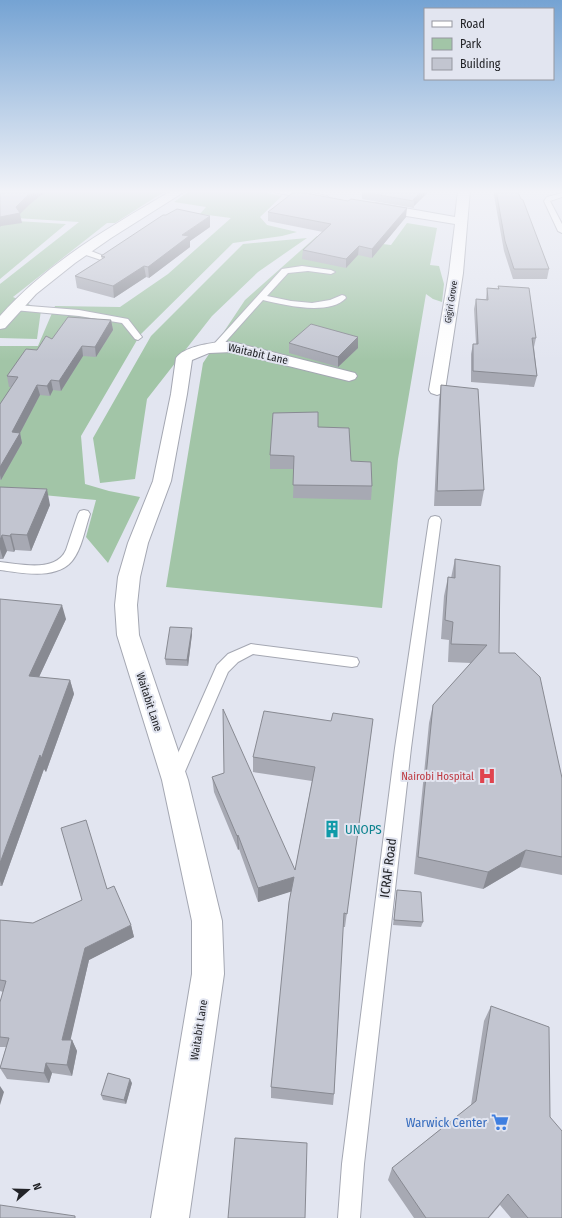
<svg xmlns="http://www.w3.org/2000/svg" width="562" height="1218" font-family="'Fira Sans Condensed',sans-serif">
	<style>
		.green { fill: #a2c5a7 }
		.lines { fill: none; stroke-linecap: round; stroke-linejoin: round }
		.service-casing { stroke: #a4a7b2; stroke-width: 2 }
		.minor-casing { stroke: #a4a7b2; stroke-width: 2 }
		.service { fill: #fff; fill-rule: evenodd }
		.minor { fill: #fff; fill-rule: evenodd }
		.wall { fill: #a7a9b3 }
		.shaded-wall { fill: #888a92 }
		.building { fill: #c2c5d0; stroke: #888a92 }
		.labels { text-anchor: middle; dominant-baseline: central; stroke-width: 4; stroke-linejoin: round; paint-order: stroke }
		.far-street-label { font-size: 9px; fill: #222327; stroke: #e2e5f0 }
		.street-label { font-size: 11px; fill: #222327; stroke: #e2e5f0 }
		.health-label { font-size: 11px; fill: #be3a42; stroke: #e2e5f0; text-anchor: end }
		.near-culture-label { font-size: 13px; fill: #0d838f; stroke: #e2e5f0; text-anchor: start }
		.near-street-label { font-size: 13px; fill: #222327; stroke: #e2e5f0 }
		.near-shop-label { font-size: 13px; fill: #366cbe; stroke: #e2e5f0; text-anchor: end }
	</style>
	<rect width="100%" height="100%" fill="#e2e5f0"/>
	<path class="green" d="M0,190H167L115,223H107L13,297L41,310L37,339L0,338V284L79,222L0,217Z
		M191,190H253L282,196L260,217L267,225L297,232L282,236L233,243L140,335L81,436L85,484L109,491L140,497L108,563L86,537L96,500L0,491V346H38L55,306L120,307L168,274L231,218L200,214L206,207L174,202Z
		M0,220L66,224L0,279Z
		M407,223L437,228L430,265L439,266L444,284L442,302L433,299L426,294L398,459L382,608L166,587L203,363L245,300L317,236L391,245Z
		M307,238L258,272L212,316L147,399L135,479L100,483L93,438L151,336L243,244Z"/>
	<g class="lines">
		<g class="service-casing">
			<path id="service" d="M562,193V197L550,201L562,224V233L558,231L544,201L547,197Z
				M80,249H86L111,259L107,261H104L80,253Z
				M302,266L331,270L335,272L331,274L308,271L288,273L267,296L291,301L312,303L330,300L342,295L345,296L346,298C329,316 284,305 263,300L220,348H214L212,346L214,344L282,269Z
				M17,305L79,310L128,319L142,337L138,340L135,339L122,323L79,316L14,310L13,308L14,306Z
				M84,510L88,511L90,514C85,528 82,549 72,561C56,580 22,573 0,570V562C20,564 56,573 66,550L78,514L80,511Z
				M435,516L439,517L441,520L411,748L364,1164L360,1218H338L342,1164L395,748L429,520L431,517Z
				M251,644L352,657L357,658L359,662L357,666L352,667L253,654L238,662L228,672L180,783L175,785L170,783L167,778L217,665L228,654Z"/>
		</g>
		<g class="minor-casing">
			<path id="minor" d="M173,190H187L111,238L75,263L36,294L5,328L0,329V316C48,262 111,226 173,190Z
				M272,190H298L327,196L329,198L327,200L323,201L278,193L274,192Z
				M458,190H470L463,273L445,390L443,393L437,395L431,393L429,390L449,273L455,224L376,211L372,210L370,207L372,204L376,203L455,217Z
				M219,342H232L355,373L357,376L355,379L349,381L232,352L209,353L192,360L187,394L171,481L148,543L140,577L137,605L139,635L188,780L222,921L224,974L189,1218H151L192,974V921L162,780L117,635L115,605L118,577L128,543L153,481L171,394L176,358C184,347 206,344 219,342Z"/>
		</g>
		<use href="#service" class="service"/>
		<use href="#minor" class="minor"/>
	</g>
	<path class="wall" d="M366,190H430L414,206V208L362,199V192Z
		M493,190H517L549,269L547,279H513L504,251Z
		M268,212L406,217L372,258L358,255L346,268L302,259L303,250L323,232L268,221Z
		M210,227L190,241V247L149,278L146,277L114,298L77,288L75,276L102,259L101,256Z
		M498,286L536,338L534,347L537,376L534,387L471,382V354L473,344H476L474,309L476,299H486L487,288L498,289Z
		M111,320L113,330L96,357L83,356L61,391L53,390L50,396L40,395L20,433L22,443L1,480H0V404L12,387H9L7,376L37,350L52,339Z
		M358,337V348L338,367L289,353V343Z
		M441,385L484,490L481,506H434L439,400Z
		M318,427L351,461L372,486L371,500L293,498L294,469H270V455Z
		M0,487L50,505L31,551L15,550L14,552L7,551L3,559H0Z
		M455,559L499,653L562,778V875L520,867L483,889L414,874L429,723L433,705L471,663L448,662L449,640L441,639L444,596L448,577L451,578Z
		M0,599L66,619L39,677L70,680L74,694L46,772L44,769L2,886H0Z
		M192,634L188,666L166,665L165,659Z
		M373,719L345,927H343L334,1094L333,1105L271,1098V1087L291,891L258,902L239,849L238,850L214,792L212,777L295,870L312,781L253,772V757L331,721Z
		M107,889L131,925L134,937L89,960L70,1040H72L77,1051L72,1076L52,1073L49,1083L7,1079L0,1068L6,1047H0V1002L3,992L0,991V920L33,923Z
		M397,890L423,922L421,927L393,925Z
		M491,1006L550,1117L562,1218H511L500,1205L489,1218H414L388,1180L392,1168L471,1105L484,1021Z
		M132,1083L126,1104L103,1100L101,1095Z"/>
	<path class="shaded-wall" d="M35,190H48L30,204L20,214L22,223L1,226L0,227V217L16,207L28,195Z
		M423,190H430L414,206V201L413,200Z
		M407,208L406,217L372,258V249Z
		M210,216V227L190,241V247L149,278L148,267L182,235Z
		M359,246L358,255L346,268V259Z
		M144,266L146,277L114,298L113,286Z
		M111,320L113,330L96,357L95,347Z
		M358,337V348L338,367V357Z
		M82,346L83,356L61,391L59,381Z
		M51,380L53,390L50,396L47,386Z
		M37,385L40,395L20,433L22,443L1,480L0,475V467L12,432Z
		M47,489L50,505L31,551L27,535Z
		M11,534L15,550L14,552L10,536Z
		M2,535L7,551L3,559L0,549V540Z
		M62,605L66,619L33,690L29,676Z
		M192,628V634L188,666L187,660Z
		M70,680L74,694L46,772L44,769L2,886L0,881V863L40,755Z
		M238,835L239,849L238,850L237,836Z
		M526,850L520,867L483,889L488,872Z
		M294,877L293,891L258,902V888Z
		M131,925L134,937L89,960L68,1051L62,1040L85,948Z
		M72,1040L77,1051L72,1076L67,1065Z
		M46,1063L52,1073L49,1083L44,1073Z
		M130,1079L132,1083L126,1104L124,1100Z
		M0,1086L4,1092L0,1105Z"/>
	<path class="building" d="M8,190H35L28,195L16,207L20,213L0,217V193H5Z
		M366,190H423L413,200L414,201L362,192Z
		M496,190H517L521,199L523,200L549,269H514L505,241Z
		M295,191L348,201L351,199L407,208L372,249L359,246L346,259L303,250L331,224L268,212Z
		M177,209L210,216L182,235L189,236L148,267L144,266L113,286L75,276L105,257L101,256L163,215H166Z
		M498,286L529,288L536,338H532L537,376L473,371V344H478L476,299L488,300L487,288L499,289Z
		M68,317L111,320L95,347L82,346L59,381L51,380L47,386L37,385L12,432L20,433L0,467V404L18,377L7,376L26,349L37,350L46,336L52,339Z
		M311,324L358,337L338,357L289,343Z
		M441,385L478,389L484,490L437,491Z
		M318,412V427L349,428L351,461L371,462L372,486L293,485L294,456L270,455L273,413Z
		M0,487L47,489L27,535L11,534L10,536L2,535L0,540Z
		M455,559L500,566L499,653H515L540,677L562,778V857L526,850L488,872L418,857L433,705L487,645L451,644L453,622L445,620L448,577L455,578Z
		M0,599L62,605L29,676L70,680L41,759L40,755L0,863Z
		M170,627L192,628L187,660L165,659Z
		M223,709L295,870L315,767L253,757L264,711L331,721L333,713L373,719L347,914L344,913L334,1094L271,1087L289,902L294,877L258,888L238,835L237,836L212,777L224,773Z
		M86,820L107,889L114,886L131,925L85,948L62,1040H72L67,1065L46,1063L44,1073L0,1068L9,1038L0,1037V1002L6,981L0,980V920L33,923L82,900L61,828Z
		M397,890L421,892L423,922L394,920Z
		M491,1006L549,1027L550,1117L562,1131V1218H528L508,1194L488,1218H426L392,1168L476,1101Z
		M108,1073L130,1079L124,1100L101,1095Z
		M235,1138L307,1143L305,1218H228Z
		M0,1205L75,1216V1218H0Z"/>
	<linearGradient id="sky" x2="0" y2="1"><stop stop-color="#75a3d3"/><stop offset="0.53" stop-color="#f2f3f8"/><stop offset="1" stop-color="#f2f3f8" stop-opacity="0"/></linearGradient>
	<rect width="562" height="361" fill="url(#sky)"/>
	<defs>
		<g id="hospital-bare" transform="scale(1.38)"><path d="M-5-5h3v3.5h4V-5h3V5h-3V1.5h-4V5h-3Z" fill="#e0444e" stroke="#e2e5f0" stroke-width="2.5" paint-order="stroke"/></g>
		<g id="building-bare" transform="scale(1.38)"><path d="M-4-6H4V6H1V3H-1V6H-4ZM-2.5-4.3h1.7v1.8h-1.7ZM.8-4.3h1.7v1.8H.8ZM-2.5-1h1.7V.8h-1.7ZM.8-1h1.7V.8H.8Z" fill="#0f9aa8" stroke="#e2e5f0" stroke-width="2.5" paint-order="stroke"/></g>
		<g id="supermarket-bare" transform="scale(1.38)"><path d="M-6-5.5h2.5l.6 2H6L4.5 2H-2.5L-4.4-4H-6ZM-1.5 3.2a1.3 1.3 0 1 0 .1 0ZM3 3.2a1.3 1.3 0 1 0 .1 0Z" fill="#3f7fe0" stroke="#e2e5f0" stroke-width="2.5" paint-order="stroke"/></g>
	</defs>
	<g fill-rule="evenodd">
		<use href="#hospital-bare" x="487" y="776"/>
		<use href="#building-bare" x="332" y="829"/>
		<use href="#supermarket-bare" x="500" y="1122"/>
	</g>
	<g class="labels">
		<g class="far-street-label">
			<text transform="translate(451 302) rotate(-81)">Gigiri Grove</text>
		</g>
		<g class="street-label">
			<text transform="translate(258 354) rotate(13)">Waitabit Lane</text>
			<text transform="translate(149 702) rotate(72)">Waitabit Lane</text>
			<text transform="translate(199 1030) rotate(-81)">Waitabit Lane</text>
		</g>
		<g class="health-label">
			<text x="474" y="776">Nairobi Hospital</text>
		</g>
		<g class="near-culture-label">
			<text x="345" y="829">UNOPS</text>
		</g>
		<g class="near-street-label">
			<text transform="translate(388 868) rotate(-83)">ICRAF Road</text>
		</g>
		<g class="near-shop-label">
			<text x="487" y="1122">Warwick Center</text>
		</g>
	</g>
	<rect x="424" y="8" width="130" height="72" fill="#e2e5f0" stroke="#9597a0"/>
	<rect x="432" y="21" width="20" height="6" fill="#ffffff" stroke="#9597a0"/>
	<text x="460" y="28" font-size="12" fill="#222327">Road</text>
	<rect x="432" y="38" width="20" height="12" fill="#a2c5a7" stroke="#9597a0"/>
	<text x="460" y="48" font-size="12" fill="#222327">Park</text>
	<rect x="432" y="58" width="20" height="12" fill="#c2c5d0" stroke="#9597a0"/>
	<text x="460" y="68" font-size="12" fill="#222327">Building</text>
	<g transform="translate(28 1190) rotate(70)" stroke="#e2e5f0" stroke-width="3" paint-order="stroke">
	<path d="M0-3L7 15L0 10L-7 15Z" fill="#222327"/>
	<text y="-6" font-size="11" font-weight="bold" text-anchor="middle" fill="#222327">N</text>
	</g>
</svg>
